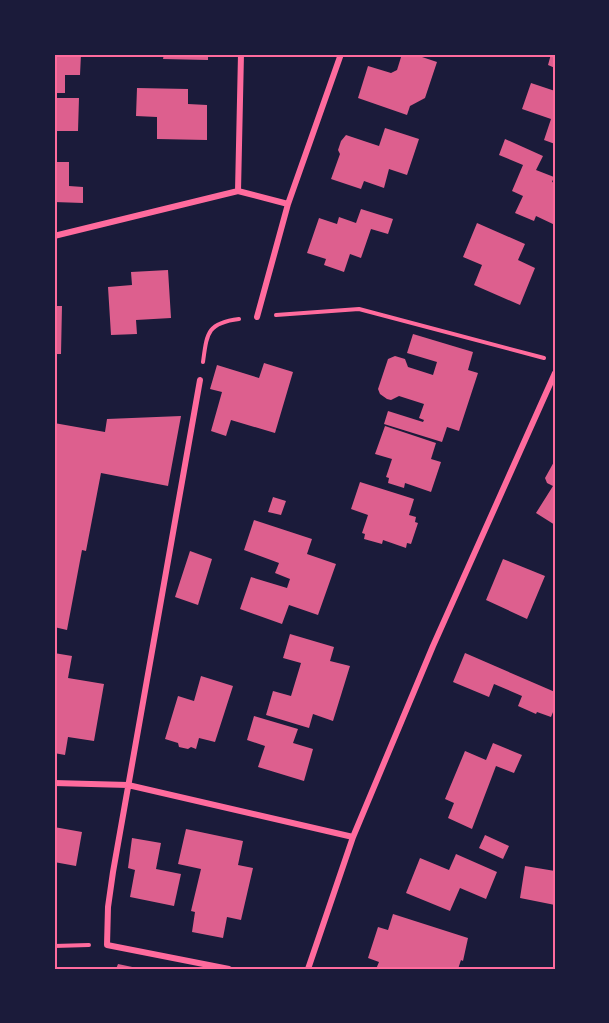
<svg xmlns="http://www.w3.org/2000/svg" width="609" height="1023" font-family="Bitter,serif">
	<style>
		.building { fill: #dd5f8e }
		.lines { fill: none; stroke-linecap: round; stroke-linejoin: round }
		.path { stroke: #ff6b9d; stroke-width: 4 }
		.minor { stroke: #ff6b9d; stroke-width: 6 }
		.neatline { fill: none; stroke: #ff6b9d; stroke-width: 2 }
	</style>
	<rect width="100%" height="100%" fill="#1b1b3a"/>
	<path class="building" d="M54,54H81L80,75H65V93H54Z
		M164,54H208V60L163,59Z
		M402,54H413L437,62L425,98L410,106L407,115L358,98L368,66L391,73L397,70Z
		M551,54H555V68L548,65Z
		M531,83L555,91V144L544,140L551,119L522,109Z
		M137,88L188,89V104L207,105V140L157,139V117L136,116Z
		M54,98H79L78,131H57L56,162H69V186L83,187V203L54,202Z
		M385,128L419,139L407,175L389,169L384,188L364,181L361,189L331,179L340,154L338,150L341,141L346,135L379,146Z
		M505,139L543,156L536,170L554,177L552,182L555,183V225L536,216L534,221L515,213L523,196L512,191L523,165L499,155Z
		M361,209L393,219L388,234L371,229L361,258L350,254L344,272L324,265L326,259L307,253L319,218L337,224L339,217L356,223Z
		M477,223L525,244L518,260L535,268L520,305L474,285L482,265L463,257Z
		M168,270L171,318L136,320L137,334L111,335L108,287L132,285L131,272Z
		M54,306H62L61,354H54Z
		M413,334L473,352L468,370L478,373L459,431L447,427L442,442L384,424L388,411L423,422L424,420L419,418L424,404L399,396L391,400L387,399L380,394L378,389L388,359L395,356L405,359L408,367L433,375L437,362L407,353Z
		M264,363L293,372L275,433L231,420L226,436L211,431L222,392L210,389L217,365L259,378Z
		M181,416L168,486L101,473L86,551L82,550L67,630L54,627V423L105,432L107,419Z
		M385,426L436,443L431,459L441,462L431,492L405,483L404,488L388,483L389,478L386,477L392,459L375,454Z
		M555,460V525L536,513L553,486L547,483L545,478Z
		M360,482L414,499L409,515L416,517L415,522L418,523L411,544L407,543L406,548L383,540L382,544L364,539L365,534L362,533L368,515L351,509Z
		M273,497L286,501L281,515L268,512Z
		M254,520L312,539L307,554L336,564L318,615L289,605L282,624L240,609L251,577L287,588L290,579L275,573L279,563L244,550Z
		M190,551L212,559L198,605L175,597Z
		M503,559L545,576L527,619L486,600Z
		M290,634L334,647L330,661L350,666L333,721L313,714L309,728L266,715L273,691L291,696L301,663L283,658Z
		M54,653L72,656L68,678L104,684L94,741L68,737L65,755L54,753Z
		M465,653L555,692V707L551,717L537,712L536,714L518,706L522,696L494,684L489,697L453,682Z
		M201,676L233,686L215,742L199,738L196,749L191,747L188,749L179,747L178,743L165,739L178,696L194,701Z
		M254,716L298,729L293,743L313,749L304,781L258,767L265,746L247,740Z
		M493,743L522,755L514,773L496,766L472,829L448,818L454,803L445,799L465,751L486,760Z
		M54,827L82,832L76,866L54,862Z
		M186,829L243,841L238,865L253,868L241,920L227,917L223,938L192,932L195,912L191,911L201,869L178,864Z
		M485,835L509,846L503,859L479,848Z
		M132,838L161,843L156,869L181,874L174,906L130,897L135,870L128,868Z
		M456,854L497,872L486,899L460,888L450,911L406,893L420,858L449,870Z
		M525,866L555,871V905L520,898Z
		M393,914L468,938L463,961L461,960L458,969L451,967V969H376L379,962L368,958L378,927L388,930Z
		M118,964L137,968V969H116Z"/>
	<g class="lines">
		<path class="path" d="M276,315L359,309L544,358
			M203,362C207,333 207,323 239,319
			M54,946L89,945"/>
		<path class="minor" d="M241,54L238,191L288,204L257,317
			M288,204L341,54
			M54,236L238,191
			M200,380L113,872L108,907L107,945L229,969
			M54,783L128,785L353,837
			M308,969L353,837L433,646L555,373"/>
	</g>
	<rect width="609" height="1023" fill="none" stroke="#1b1b3a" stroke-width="111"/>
	<rect x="56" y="56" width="498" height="912" class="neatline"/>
</svg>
